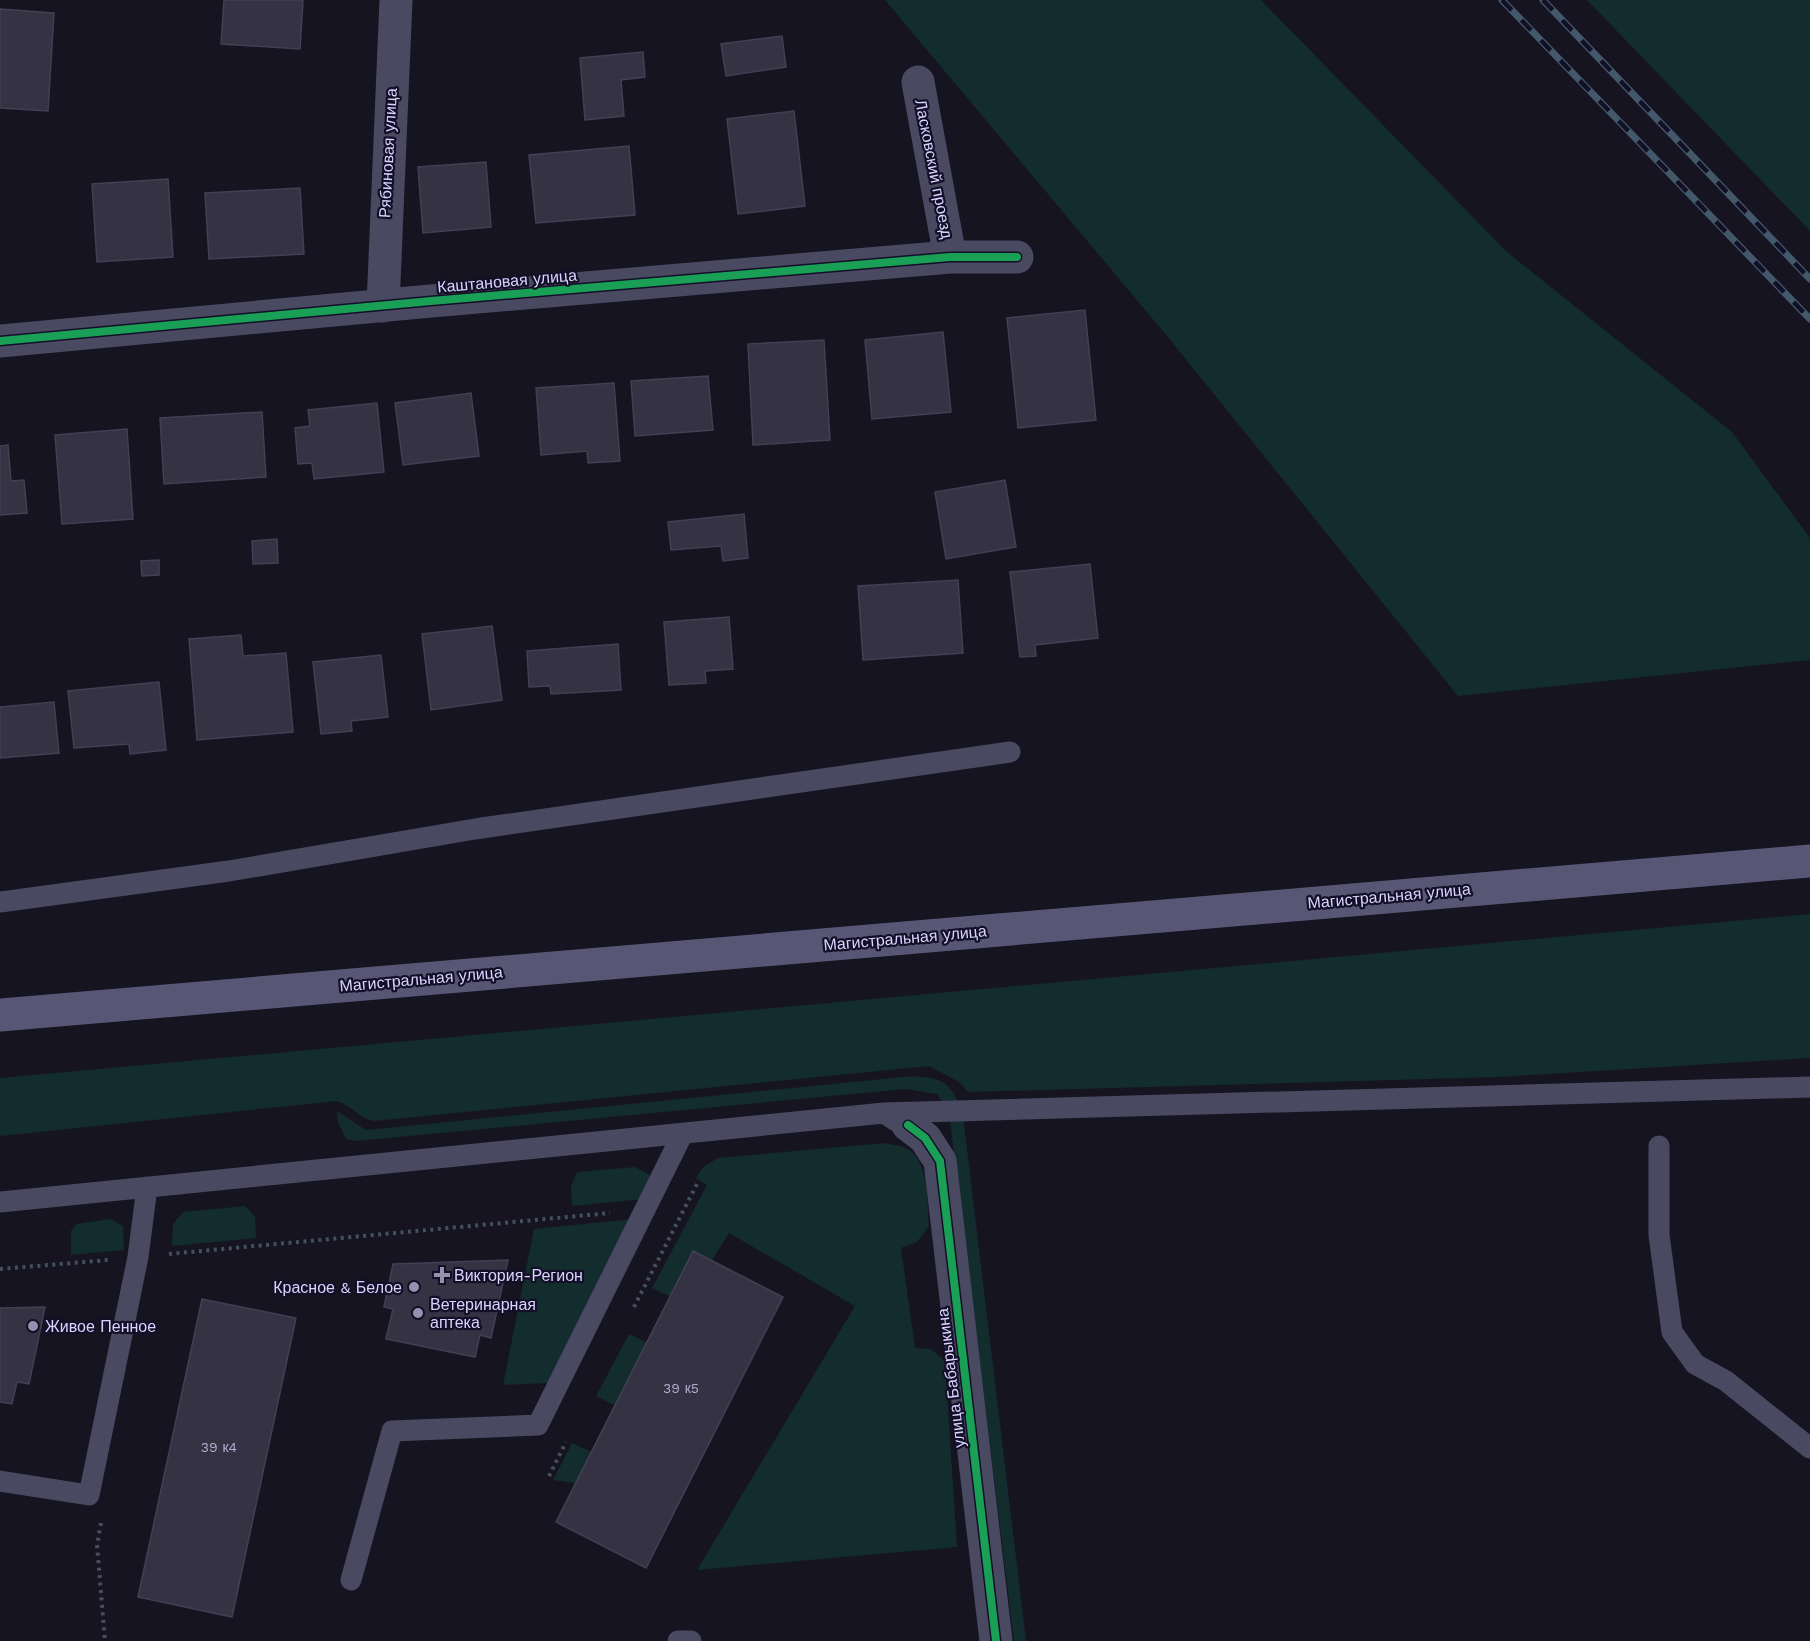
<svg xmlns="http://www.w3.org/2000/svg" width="1810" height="1641" font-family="'Work Sans',sans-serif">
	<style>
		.green { fill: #132c2d }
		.building { fill: #343243; stroke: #433f54; stroke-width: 1.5 }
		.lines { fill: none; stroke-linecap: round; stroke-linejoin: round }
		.path { stroke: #44505f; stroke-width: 4; stroke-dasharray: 3 4.5; stroke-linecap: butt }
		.service { stroke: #4a4962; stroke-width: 21 }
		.minor { stroke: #4a4962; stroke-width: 33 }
		.secondary { stroke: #575674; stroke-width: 33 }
		.rail-casing { stroke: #43596b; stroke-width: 7 }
		.rail { stroke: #130f26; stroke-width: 4.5; stroke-dasharray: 14; stroke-linecap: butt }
		.cycleway-casing { stroke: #130f26; stroke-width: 11 }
		.cycleway { stroke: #1a9f57; stroke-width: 8 }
		.poi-dot { fill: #9591b1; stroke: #130f26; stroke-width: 2 }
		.labels { text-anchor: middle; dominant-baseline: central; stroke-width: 4.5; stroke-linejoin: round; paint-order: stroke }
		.number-label { font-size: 14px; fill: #b0acd0 }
		.street-label { font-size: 16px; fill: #d9d4ff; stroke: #130f26 }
		.poi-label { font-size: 16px; fill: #d9d4ff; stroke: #130f26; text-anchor: start }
	</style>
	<rect width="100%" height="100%" fill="#161421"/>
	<path class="green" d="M885,0H1261L1507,252L1732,432L1810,538V660L1458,696L1167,336Z
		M1587,0H1810V231Z
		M1810,914V1058L1499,1077L968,1092L959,1082L929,1066L374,1121C359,1118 351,1105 337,1101L0,1136V1078Z
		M913,1076C946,1078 953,1085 963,1116L1026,1641H1014L949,1113L937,1094L906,1089L356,1141L346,1139L338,1122L337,1111L366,1130Z
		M885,1143C892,1145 902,1145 908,1149C930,1163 927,1203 929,1226L917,1242L901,1248L915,1348L931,1349L945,1361L957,1547L697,1570L855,1306L729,1233L712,1260L697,1259L676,1299L652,1288L707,1185L696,1178L702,1168L718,1158Z
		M635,1167L650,1175L651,1188L644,1199L572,1206L571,1186L577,1172Z
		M245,1206L255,1217L256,1238L172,1246L173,1224L183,1212Z
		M110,1219L123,1226L124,1250L71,1255V1231L76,1224Z
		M634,1219L549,1383L503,1385L534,1229Z
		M629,1334L652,1345L620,1408L596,1396Z
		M572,1443L596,1454L581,1484L553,1480Z"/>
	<path class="building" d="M224,0H303L300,49L221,44Z
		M0,9L54,13L48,111L0,108Z
		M782,36L786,67L726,76L721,44Z
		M643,52L645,77L621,80L624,116L585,120L580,58Z
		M794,111L805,206L738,214L727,119Z
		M629,146L635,215L536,223L529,155Z
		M486,162L491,227L423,233L418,167Z
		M168,179L173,257L97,262L92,184Z
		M300,188L304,254L209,259L205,193Z
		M1085,310L1096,420L1018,428L1007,318Z
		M943,332L951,412L872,419L865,340Z
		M824,340L830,440L753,445L748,344Z
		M708,376L713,430L635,436L631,381Z
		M614,383L620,461L588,463L587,451L541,455L536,388Z
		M471,393L479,456L403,465L395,403Z
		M377,403L384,472L314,479L312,463L298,464L295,428L310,426L308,410Z
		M262,412L266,477L164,484L160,418Z
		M127,429L133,519L62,524L55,435Z
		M8,445L11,481L24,480L27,513L0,515V446Z
		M1005,480L1016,547L946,559L935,492Z
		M744,514L748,558L723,561L721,546L671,550L668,522Z
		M277,539L278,563L253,564L252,541Z
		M159,560V575L142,576L141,561Z
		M1090,564L1098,638L1035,645L1036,656L1020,657L1010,572Z
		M958,580L963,653L863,660L858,586Z
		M729,617L733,669L705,671L706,683L669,685L664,622Z
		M492,626L502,700L431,710L422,634Z
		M241,635L243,656L286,653L293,732L197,740L189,639Z
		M618,644L621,690L551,694L550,686L529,687L527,651Z
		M381,655L388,717L351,721L352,731L321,734L313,662Z
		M159,682L166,750L130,754L129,744L74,748L68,691Z
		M54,702L59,753L0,758V707Z
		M693,1251L783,1297L646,1568L556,1522Z
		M508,1260L491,1338L480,1335L475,1357L386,1339L393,1309L384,1307L393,1264Z
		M202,1299L296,1318L232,1617L138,1597Z
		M45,1307L29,1384L17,1382L12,1404L0,1402V1308Z"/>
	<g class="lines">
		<path class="path" d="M169,1254L610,1213
			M0,1269L108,1260
			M634,1307L698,1182
			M549,1476L566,1442
			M101,1523L97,1545L105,1641"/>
		<path class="service" d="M0,902L229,871L475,829L1010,752
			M884,1113L1810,1087
			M1659,1146V1235L1672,1332L1695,1364L1726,1381L1810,1448
			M0,1202L884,1113L896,1121
			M0,1481L89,1495L138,1257L147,1187
			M351,1580L392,1431L538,1425L682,1135
			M678,1641H691"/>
		<path class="minor" d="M918,82L950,257
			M383,306L396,0
			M0,341L431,301L950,257H1017
			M908,1125L925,1138L940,1161L996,1641"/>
		<path class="secondary" d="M0,1015L1810,861"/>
		<g class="rail-casing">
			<path id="rail" d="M1502,0L1810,319
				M1543,0L1810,279"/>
		</g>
		<use href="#rail" class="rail"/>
		<g class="cycleway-casing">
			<path id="cycleway" d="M0,341L431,301L950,257H1017
				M908,1125L925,1138L940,1161L996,1641"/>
		</g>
		<use href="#cycleway" class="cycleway"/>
	</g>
	<g class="poi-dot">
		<path d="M439 1266h6v6h6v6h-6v6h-6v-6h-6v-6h6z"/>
		<circle cx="414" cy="1287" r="6"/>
		<circle cx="418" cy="1313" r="6"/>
		<circle cx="33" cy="1326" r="6"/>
	</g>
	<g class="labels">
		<g class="number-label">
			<text x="681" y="1388">39 к5</text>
			<text x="219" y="1447">39 к4</text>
		</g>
		<g class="street-label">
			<text transform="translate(388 153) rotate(-87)">Рябиновая улица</text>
			<text transform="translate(934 169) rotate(79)">Ласковский проезд</text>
			<text transform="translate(507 281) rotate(-5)">Каштановая улица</text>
			<text transform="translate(1389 896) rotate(-5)">Магистральная улица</text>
			<text transform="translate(905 938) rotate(-5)">Магистральная улица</text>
			<text transform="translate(421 979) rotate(-5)">Магистральная улица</text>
			<text transform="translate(951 1378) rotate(-97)">улица Бабарыкина</text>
		</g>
		<g class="poi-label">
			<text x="454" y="1275">Виктория-Регион</text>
			<text x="402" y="1287" text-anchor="end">Красное &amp; Белое</text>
			<text x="430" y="1304">Ветеринарная<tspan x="430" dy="18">аптека</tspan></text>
			<text x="45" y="1326">Живое Пенное</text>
		</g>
	</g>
</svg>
